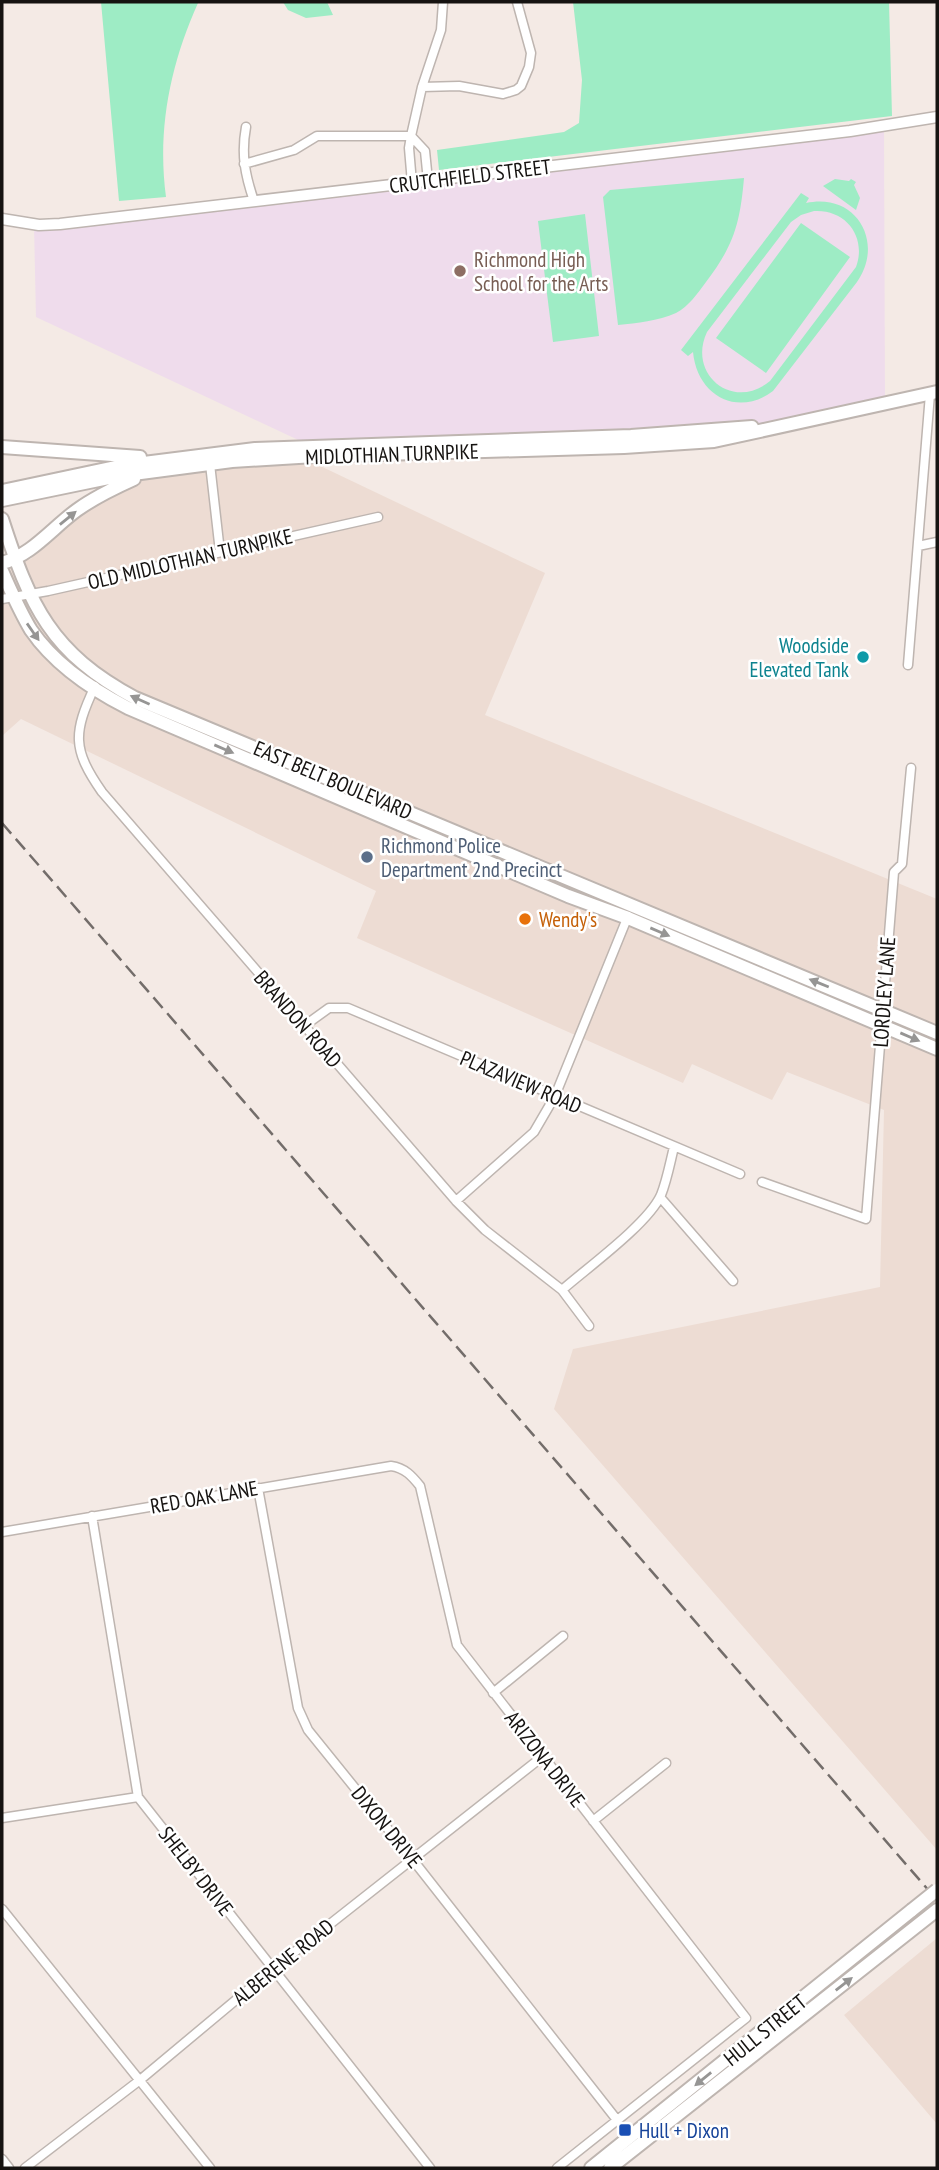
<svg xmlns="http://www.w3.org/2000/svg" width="939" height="2170" font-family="'PT Sans Narrow',sans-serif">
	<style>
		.built { fill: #eddcd3 }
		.education { fill: #efdcec }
		.green { fill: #9eecc5; fill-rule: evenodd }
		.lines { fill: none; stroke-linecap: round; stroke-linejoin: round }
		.minor-casing { stroke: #beb5b0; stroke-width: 11 }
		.tertiary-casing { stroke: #beb5b0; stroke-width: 13 }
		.primary-casing { stroke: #beb5b0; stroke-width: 16 }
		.minor { stroke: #fff; stroke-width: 8 }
		.tertiary { stroke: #fff; stroke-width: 10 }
		.primary { stroke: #fff; stroke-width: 12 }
		.rail { stroke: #736d6a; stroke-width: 2.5; stroke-dasharray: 14 7; stroke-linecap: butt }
		.primary-bridge-casing { stroke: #beb5b0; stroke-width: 16; stroke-linecap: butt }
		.primary-bridge { stroke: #fff; stroke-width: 12 }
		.oneway { fill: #969594 }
		.education-dot { fill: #8d6e63; stroke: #fff; stroke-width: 2.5 }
		.culture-dot { fill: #0f9aa8; stroke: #fff; stroke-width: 2.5 }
		.service-dot { fill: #5c6f8a; stroke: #fff; stroke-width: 2.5 }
		.food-dot { fill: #e8710a; stroke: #fff; stroke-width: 2.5 }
		.transit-dot { fill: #1a4fb4; stroke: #fff; stroke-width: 2.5 }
		.labels { text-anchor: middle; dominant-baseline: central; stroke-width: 5; stroke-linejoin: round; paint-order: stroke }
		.street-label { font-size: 21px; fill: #161311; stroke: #fff }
		.education-label { font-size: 21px; fill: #785e54; stroke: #fff; text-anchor: start }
		.culture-label { font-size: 21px; fill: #0d838f; stroke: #fff; text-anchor: end }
		.service-label { font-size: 21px; fill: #4e5e75; stroke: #fff; text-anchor: start }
		.food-label { font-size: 21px; fill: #c56008; stroke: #fff; text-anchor: start }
		.transit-label { font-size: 21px; fill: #164399; stroke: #fff; text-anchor: start }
	</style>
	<rect width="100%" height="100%" fill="#f4eae5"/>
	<path class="built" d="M314,463L545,573L485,715L937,899V1850L554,1409L573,1349L880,1287L884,1110L787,1072L772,1100L692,1064L683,1083L357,938L376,891L21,719L2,736V566L31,559L37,550L101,497L144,477L188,470Z
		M937,1938V2124L844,2015Z"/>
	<path class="education" d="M884,127L885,404L784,425L309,445L36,317L34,225Z"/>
	<path class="green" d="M101,2H202L198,3C170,65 157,130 166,197L119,201Z
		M283,2H327L333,15L306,18L288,10Z
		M573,2H889L892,116L439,170L437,150L564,132L579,123L582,80Z
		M744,178C740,224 734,245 706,282C697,294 689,306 676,313C658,321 637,323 618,325L603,197L610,190Z
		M835,179L849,181L851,179L856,182L854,185L860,198L856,210L823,186Z
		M801,193L809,198L806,203C856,192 885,242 857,282L773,391C737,418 697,395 693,352L688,356L681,350ZM814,211C846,209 867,237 856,267L770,381C733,412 687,374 707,332L791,222L801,215Z
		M585,214L599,336L553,342L538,221Z
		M801,223L850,257L766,373L716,338Z"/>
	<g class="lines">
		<g class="minor-casing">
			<path id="minor" d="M422,87L459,86L503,94L516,90L521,86L529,67L531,53L517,2
				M246,127C241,154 245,175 254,201
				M244,164L294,150L317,136H411L422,87L441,30L443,2
				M412,183L409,148L411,136L425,151L428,181
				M210,464L220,552
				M918,546L937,542
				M2,599L48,591L378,517
				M908,665L930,394
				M95,686C73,733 72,749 102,792L456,1201L485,1230L562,1290L589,1326
				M304,1026L329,1008H348L740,1174
				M762,1182L866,1219L894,872L902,864L911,768
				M660,1197L733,1281
				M456,1201L534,1132L555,1096L628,916
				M562,1290C587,1268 648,1224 661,1195C667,1180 670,1163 674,1147
				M258,1488L298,1708L308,1730L413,1860L617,2120
				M92,1516L138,1797L430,2168
				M2,1532L391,1466C405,1468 412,1476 420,1486L457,1645L746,2018L557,2168
				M493,1693L563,1636
				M2,1818L138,1797
				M593,1821L666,1763
				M2,1909L210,2168
				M2,2159L9,2168
				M25,2168L140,2080L273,1969L542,1757"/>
		</g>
		<g class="tertiary-casing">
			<path id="tertiary" d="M2,219L39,225L60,224L850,131L937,117"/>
		</g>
		<g class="primary-casing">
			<path id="primary" d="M2,447L140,457
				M2,491L120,466L255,449L631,436L752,427
				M2,500L118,476L232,461L315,456L624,447L714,441L937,392
				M2,519C30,606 51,653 135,698L937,1033
				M2,563C32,555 52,528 77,510C95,497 114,488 134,479
				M2,571C11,591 20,612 31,630C55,665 91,689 128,708L568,896L628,918L937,1049
				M591,2168L912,1910
				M610,2168L937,1910"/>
		</g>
		<use href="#minor" class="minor"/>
		<use href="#tertiary" class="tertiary"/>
		<use href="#primary" class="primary"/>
		<path class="rail" d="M2,823L937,1900"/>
		<g class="primary-bridge-casing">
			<path id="primary-bridge" d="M912,1910L937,1890"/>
		</g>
		<use href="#primary-bridge" class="primary-bridge"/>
	</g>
	<defs><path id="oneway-solid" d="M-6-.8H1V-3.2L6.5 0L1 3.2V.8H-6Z" transform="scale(1.75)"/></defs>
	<g class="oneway">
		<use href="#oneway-solid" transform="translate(68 518) rotate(-39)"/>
		<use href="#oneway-solid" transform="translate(33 632) rotate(55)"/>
		<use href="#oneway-solid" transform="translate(140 700) rotate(-156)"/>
		<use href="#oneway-solid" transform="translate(224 749) rotate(23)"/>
		<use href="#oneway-solid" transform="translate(660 932) rotate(23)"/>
		<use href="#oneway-solid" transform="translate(819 983) rotate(-158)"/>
		<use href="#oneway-solid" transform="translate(910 1037) rotate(23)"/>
		<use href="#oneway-solid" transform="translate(844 1984) rotate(-38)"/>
		<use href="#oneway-solid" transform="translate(703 2079) rotate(141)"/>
	</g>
	<circle class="education-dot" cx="460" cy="271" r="7"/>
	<circle class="culture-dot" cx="863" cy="657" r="7"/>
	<circle class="service-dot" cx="367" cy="857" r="7"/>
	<circle class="food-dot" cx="525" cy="919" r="7"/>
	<rect class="transit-dot" x="618" y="2123" width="14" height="14" rx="3.5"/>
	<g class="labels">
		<g class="street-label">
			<text transform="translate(470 176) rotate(-7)">CRUTCHFIELD STREET</text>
			<text transform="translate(392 454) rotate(-2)">MIDLOTHIAN TURNPIKE</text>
			<text transform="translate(190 559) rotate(-13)">OLD MIDLOTHIAN TURNPIKE</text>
			<text transform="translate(333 780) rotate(23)">EAST BELT BOULEVARD</text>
			<text transform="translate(884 992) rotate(-86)">LORDLEY LANE</text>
			<text transform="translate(298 1019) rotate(49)">BRANDON ROAD</text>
			<text transform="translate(521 1082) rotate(23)">PLAZAVIEW ROAD</text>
			<text transform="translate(204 1497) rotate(-10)">RED OAK LANE</text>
			<text transform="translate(545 1759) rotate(52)">ARIZONA DRIVE</text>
			<text transform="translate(387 1827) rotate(51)">DIXON DRIVE</text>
			<text transform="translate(196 1871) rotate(52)">SHELBY DRIVE</text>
			<text transform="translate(283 1962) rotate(-39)">ALBERENE ROAD</text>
			<text transform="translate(765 2030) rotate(-39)">HULL STREET</text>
		</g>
		<g class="education-label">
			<text x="474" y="259">Richmond High<tspan x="474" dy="24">School for the Arts</tspan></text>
		</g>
		<g class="culture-label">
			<text x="849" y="645">Woodside<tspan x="849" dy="24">Elevated Tank</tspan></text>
		</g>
		<g class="service-label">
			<text x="381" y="845">Richmond Police<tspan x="381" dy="24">Department 2nd Precinct</tspan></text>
		</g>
		<g class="food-label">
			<text x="539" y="919">Wendy's</text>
		</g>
		<g class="transit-label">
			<text x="639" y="2130">Hull + Dixon</text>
		</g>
	</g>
	<rect width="939" height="2170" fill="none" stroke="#161311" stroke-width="7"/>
</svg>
